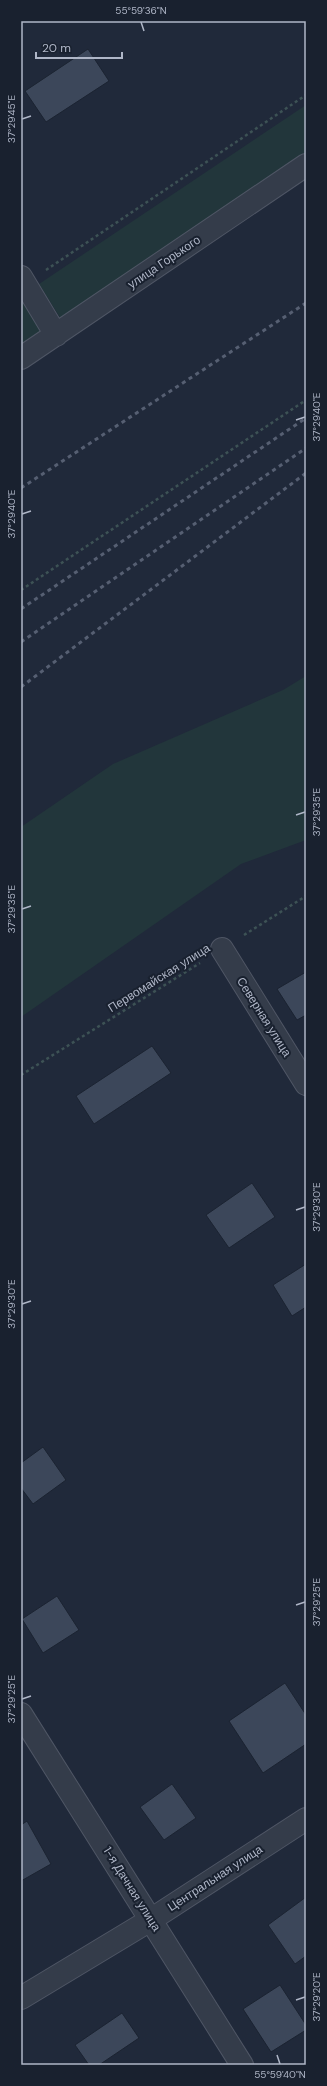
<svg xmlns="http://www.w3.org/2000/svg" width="327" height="2086" font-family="'DM Sans',sans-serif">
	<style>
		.green { fill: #22363b }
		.building { fill: #3c475a; stroke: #1b2331 }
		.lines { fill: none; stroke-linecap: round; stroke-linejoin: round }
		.minor-casing { stroke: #4f5665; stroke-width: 24 }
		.path { stroke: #3d5255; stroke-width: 2.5; stroke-dasharray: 3 3; stroke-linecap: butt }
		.minor { stroke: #343c4a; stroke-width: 22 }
		.rail { stroke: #565f72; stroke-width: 3; stroke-dasharray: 4 4; stroke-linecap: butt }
		.ticks { fill: none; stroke: #afb6c7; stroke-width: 1.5 }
		.labels { text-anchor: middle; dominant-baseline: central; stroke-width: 4; stroke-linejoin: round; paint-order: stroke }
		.street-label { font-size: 12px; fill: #afb6c7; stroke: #19212f }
		.neatline { fill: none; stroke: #afb6c7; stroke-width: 1.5 }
		.ticks-label { font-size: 10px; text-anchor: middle; fill: #afb6c7 }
	</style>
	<rect width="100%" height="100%" fill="#20293a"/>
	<path class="green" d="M306,105V152L61,319L39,284Z
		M21,301L43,330L21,345Z
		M306,676V840L241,864L21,1017V827L113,764L283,690Z"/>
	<path class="building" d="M88,49L109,81L46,122L25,91Z
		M306,972V1015L297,1020L277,989Z
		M152,1046L171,1073L94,1124L76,1096Z
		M252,1183L275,1217L229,1248L206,1215Z
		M306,1264V1307L292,1316L273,1285Z
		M43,1447L66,1480L33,1504L21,1488V1463Z
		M57,1596L79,1630L43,1653L22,1619Z
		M285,1683L306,1715V1744L263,1773L229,1721Z
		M172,1784L196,1818L164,1840L140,1807Z
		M27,1821L51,1864L21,1881V1825Z
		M306,1897V1956L295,1964L268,1925Z
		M280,1985L306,2025V2030L271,2052L243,2009Z
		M122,2013L139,2038L99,2065H89L75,2045Z"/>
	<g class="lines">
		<g class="minor-casing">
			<path id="minor" d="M21,277L56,335
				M21,358L306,165
				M222,949L306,1084
				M21,1714L242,2065
				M21,1998L152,1919L306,1819"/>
		</g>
		<path class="path" d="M46,270L306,95
			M21,590L306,400
			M244,935L306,896
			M21,1075L200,963"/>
		<use href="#minor" class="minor"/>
		<path class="rail" d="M21,488L306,303
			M21,609L306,418
			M21,642L306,448
			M21,687L306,473"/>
	</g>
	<path class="ticks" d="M141,22L144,31M22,119L31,116M296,420L305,417M22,514L31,511M296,815L305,812M22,909L31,906M296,1210L305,1207M22,1304L31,1301M296,1605L305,1602M22,1699L31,1696M296,2000L305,1997M277,2055L280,2064"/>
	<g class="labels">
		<g class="street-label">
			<text transform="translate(164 262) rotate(-34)">улица Горького</text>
			<text transform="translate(159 978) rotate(-32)">Первомайская улица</text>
			<text transform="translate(264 1017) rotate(58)">Северная улица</text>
			<text transform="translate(215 1878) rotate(-33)">Центральная улица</text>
			<text transform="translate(132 1889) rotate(58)">1-я Дачная улица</text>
		</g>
	</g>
	<rect width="327" height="2086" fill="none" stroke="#19212f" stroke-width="44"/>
	<path d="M36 52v6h86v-6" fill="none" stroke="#afb6c7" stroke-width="2"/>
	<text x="42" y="52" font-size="12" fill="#afb6c7" stroke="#19212f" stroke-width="3" paint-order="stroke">20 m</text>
	<rect x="22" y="22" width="283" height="2042" class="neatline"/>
	<g class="ticks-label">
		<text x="141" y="14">55°59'36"N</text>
		<text transform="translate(11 119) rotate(-90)" y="4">37°29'45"E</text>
		<text transform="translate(316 417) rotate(-90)" y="4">37°29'40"E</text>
		<text transform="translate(11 514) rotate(-90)" y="4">37°29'40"E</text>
		<text transform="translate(316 812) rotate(-90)" y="4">37°29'35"E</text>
		<text transform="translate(11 909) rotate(-90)" y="4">37°29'35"E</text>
		<text transform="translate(316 1207) rotate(-90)" y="4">37°29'30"E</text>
		<text transform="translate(11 1304) rotate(-90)" y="4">37°29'30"E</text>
		<text transform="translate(316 1602) rotate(-90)" y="4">37°29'25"E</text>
		<text transform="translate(11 1699) rotate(-90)" y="4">37°29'25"E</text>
		<text transform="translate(316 1997) rotate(-90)" y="4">37°29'20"E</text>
		<text x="280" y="2078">55°59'40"N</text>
	</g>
</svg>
